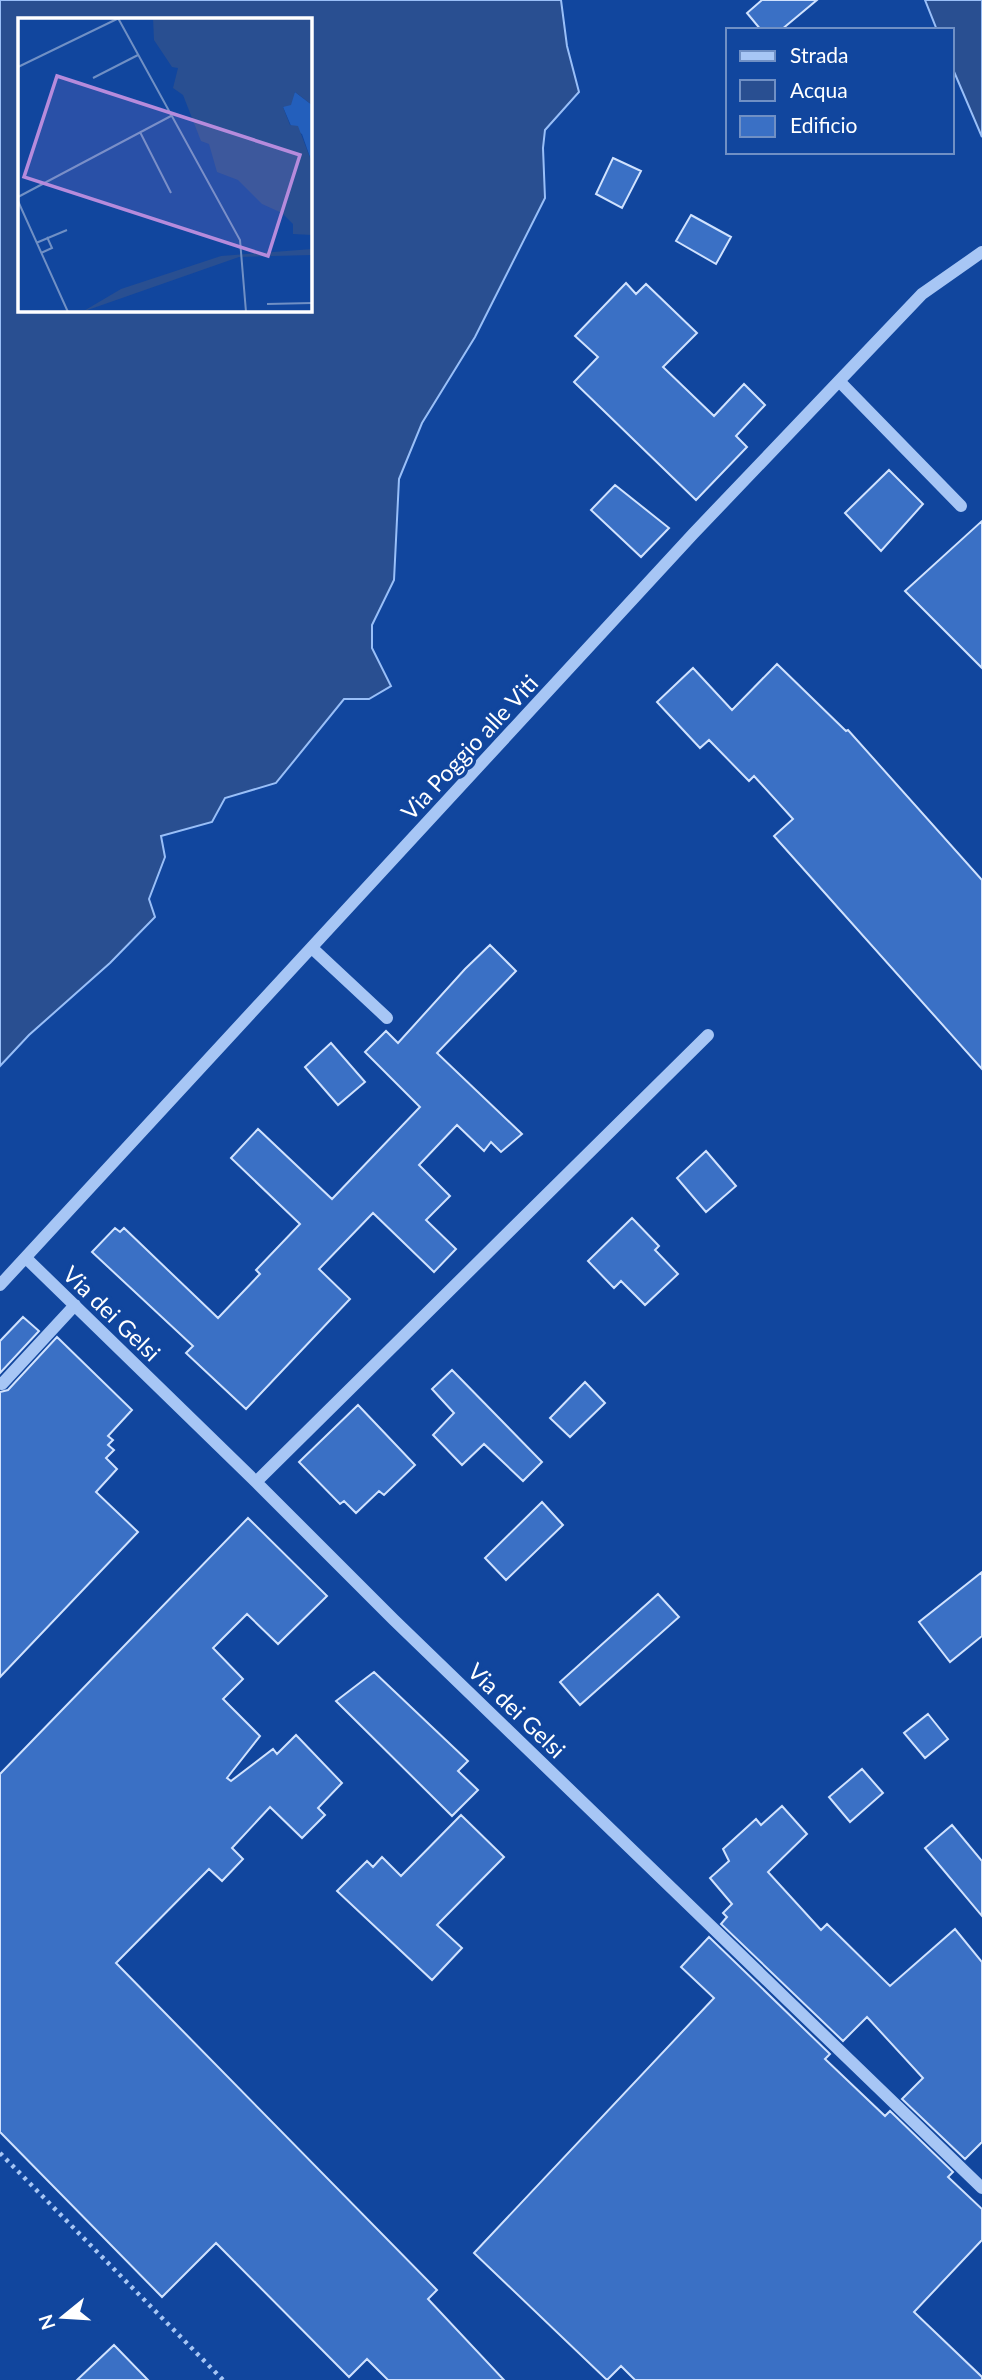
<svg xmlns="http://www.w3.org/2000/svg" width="982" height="2380" font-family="Lato,sans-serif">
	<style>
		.water { fill: #294f91; stroke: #99bff8; stroke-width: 2; fill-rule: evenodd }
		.building { fill: #3a70c5; stroke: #d0e2fe; stroke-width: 2 }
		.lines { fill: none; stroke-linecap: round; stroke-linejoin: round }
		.path { stroke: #a7c6f5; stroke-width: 4.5; stroke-dasharray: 3.5 5; stroke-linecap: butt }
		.minor { stroke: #a7c6f5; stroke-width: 12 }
		.labels { text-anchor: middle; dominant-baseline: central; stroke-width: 7; stroke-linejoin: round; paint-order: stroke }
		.street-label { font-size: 23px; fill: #fff; stroke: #11469e }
		.inset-road { fill: none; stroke: #7090c5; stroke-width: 2 }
		.view { fill: #b68bdc; fill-opacity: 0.15; stroke: #b68bdc; stroke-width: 3.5 }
		.inset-edge { fill: none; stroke: #fff; stroke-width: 3.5 }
	</style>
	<rect width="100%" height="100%" fill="#11469e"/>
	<path class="water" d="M0,0H561L567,46L579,92L545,130L543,148L545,198L475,337L422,423L399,479L394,580L372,625V648L391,686L369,699H344L276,783L225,798L212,822L161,836L165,857L149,899L155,917L110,963L29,1035L0,1066ZM19,19H310V310H19Z
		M925,0H982V137L952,67V30H937Z"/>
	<path class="building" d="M762,0H817L781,30H761L747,13Z
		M613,158L641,171L622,208L596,194Z
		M691,215L731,237L716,264L676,241Z
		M626,283L636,294L646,284L697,333L663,367L714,416L744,384L765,405L736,436L747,447L696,500L574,382L598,357L575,336Z
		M889,470L923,504L881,551L845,513Z
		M615,485L669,528L641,557L591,510Z
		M982,521V668L905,591Z
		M777,664L846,731L848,730L982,880V1069L774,836L793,819L754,776L749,781L709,740L700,748L657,702L693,668L732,710Z
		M490,945L516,971L437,1053L522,1134L501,1152L491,1142L484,1151L457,1125L419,1165L450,1196L426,1220L456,1249L434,1272L373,1213L319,1269L350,1299L246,1409L186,1353L193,1346L92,1252L115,1228L120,1232L124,1228L218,1318L260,1274L256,1270L300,1224L231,1158L258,1129L332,1199L420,1107L365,1052L386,1031L398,1043L465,969Z
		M331,1043L365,1082L338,1105L305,1067Z
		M706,1151L736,1186L706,1212L677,1178Z
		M632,1218L659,1246L655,1250L678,1274L645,1305L621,1281L614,1288L588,1261Z
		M23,1317L39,1331L0,1373V1341Z
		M57,1337L132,1410L108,1436L113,1440L108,1445L114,1450L106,1458L117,1469L96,1492L138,1532L0,1677V1392L8,1390Z
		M452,1370L542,1462L523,1481L484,1444L462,1465L433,1435L454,1413L432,1389Z
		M585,1382L605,1403L570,1437L550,1418Z
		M358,1405L415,1465L384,1495L379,1491L356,1513L344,1501L340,1504L299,1462Z
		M542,1502L563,1525L506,1580L485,1558Z
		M248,1518L327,1596L278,1644L247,1614L213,1648L243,1679L223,1699L260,1736L227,1778L231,1781L273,1749L277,1754L296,1735L342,1783L318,1808L325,1815L302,1838L270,1807L232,1848L243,1859L222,1881L209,1869L116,1963L437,2290L428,2299L504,2380H388L367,2359L349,2377L216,2243L162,2297L0,2132V1774Z
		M982,1572V1636L950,1662L919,1622Z
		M658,1594L679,1617L580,1705L560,1682Z
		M374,1672L468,1761L458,1771L478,1790L452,1816L336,1701Z
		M928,1714L948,1739L925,1758L904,1733Z
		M862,1769L883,1793L850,1822L829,1797Z
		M782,1806L807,1834L768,1872L821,1930L827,1924L890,1986L955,1929L982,1962V2142L965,2159L902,2099L923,2078L867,2017L843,2041L721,1924L727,1917L723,1913L732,1904L710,1878L729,1861L723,1849L756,1819L761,1825Z
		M461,1815L504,1857L437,1925L462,1948L432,1980L337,1891L367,1861L373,1867L382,1857L401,1876Z
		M952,1825L982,1861V1916L925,1848Z
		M709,1937L830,2054L825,2059L885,2116L890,2111L953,2172L948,2177L982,2209V2240L914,2312L982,2377V2380H635L621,2366L607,2380L474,2253L714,1998L681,1967Z
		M114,2345L148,2380H77Z"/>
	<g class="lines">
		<path class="path" d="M0,2153L223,2380"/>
		<path class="minor" d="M839,381L961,506
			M312,948L387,1018
			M26,1258L256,1482L394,1620L982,2188
			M0,1285L693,534L922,294L982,252
			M2,1384L75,1305
			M256,1482L708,1035"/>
	</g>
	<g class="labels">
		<g class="street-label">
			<text transform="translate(469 747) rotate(-47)">Via Poggio alle Viti</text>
			<text transform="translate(112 1313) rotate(44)">Via dei Gelsi</text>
			<text transform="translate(517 1710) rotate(44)">Via dei Gelsi</text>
		</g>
	</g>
	<g transform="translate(18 18)">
		<rect width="294" height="294" fill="#11469e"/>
		<path d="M277,74L294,87V145L284,116L274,110L265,89Z" fill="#235fbc"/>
		<path d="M135,0H294V87L277,74L273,87L265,89L272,107L280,108L294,145V217L275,216V206L264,195L244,186L220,162L199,154L191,126L183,123L165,77L155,70L160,50L154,49L136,22ZM294,231V237L221,239L64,294L103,271L203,238Z" fill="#294f91"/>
		<path class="inset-road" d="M100,0L222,222L228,294M0,49L101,0M75,60L120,37M122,114L153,175M0,179L153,98M0,183L50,294M18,225L49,212M23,235L34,230L29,219M249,286L294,285"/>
		<path class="view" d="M39,58L282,137L250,238L6,159Z"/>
		<rect width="294" height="294" class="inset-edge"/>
	</g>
	<rect x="726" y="28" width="228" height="126" fill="#11469e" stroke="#7090c5" stroke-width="2"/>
	<rect x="740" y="51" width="35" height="10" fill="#a7c6f5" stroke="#7090c5" stroke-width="2"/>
	<text x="790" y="63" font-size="21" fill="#ffffff">Strada</text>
	<rect x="740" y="80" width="35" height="21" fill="#294f91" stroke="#7090c5" stroke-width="2"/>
	<text x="790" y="98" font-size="21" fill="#ffffff">Acqua</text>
	<rect x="740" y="116" width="35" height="21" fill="#3a70c5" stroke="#7090c5" stroke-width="2"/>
	<text x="790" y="133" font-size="21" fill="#ffffff">Edificio</text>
	<g transform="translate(63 2317) rotate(252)" stroke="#11469e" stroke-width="5" paint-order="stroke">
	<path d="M0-5L12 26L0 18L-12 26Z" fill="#ffffff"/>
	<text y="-10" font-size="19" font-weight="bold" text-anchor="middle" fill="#ffffff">N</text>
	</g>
</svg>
